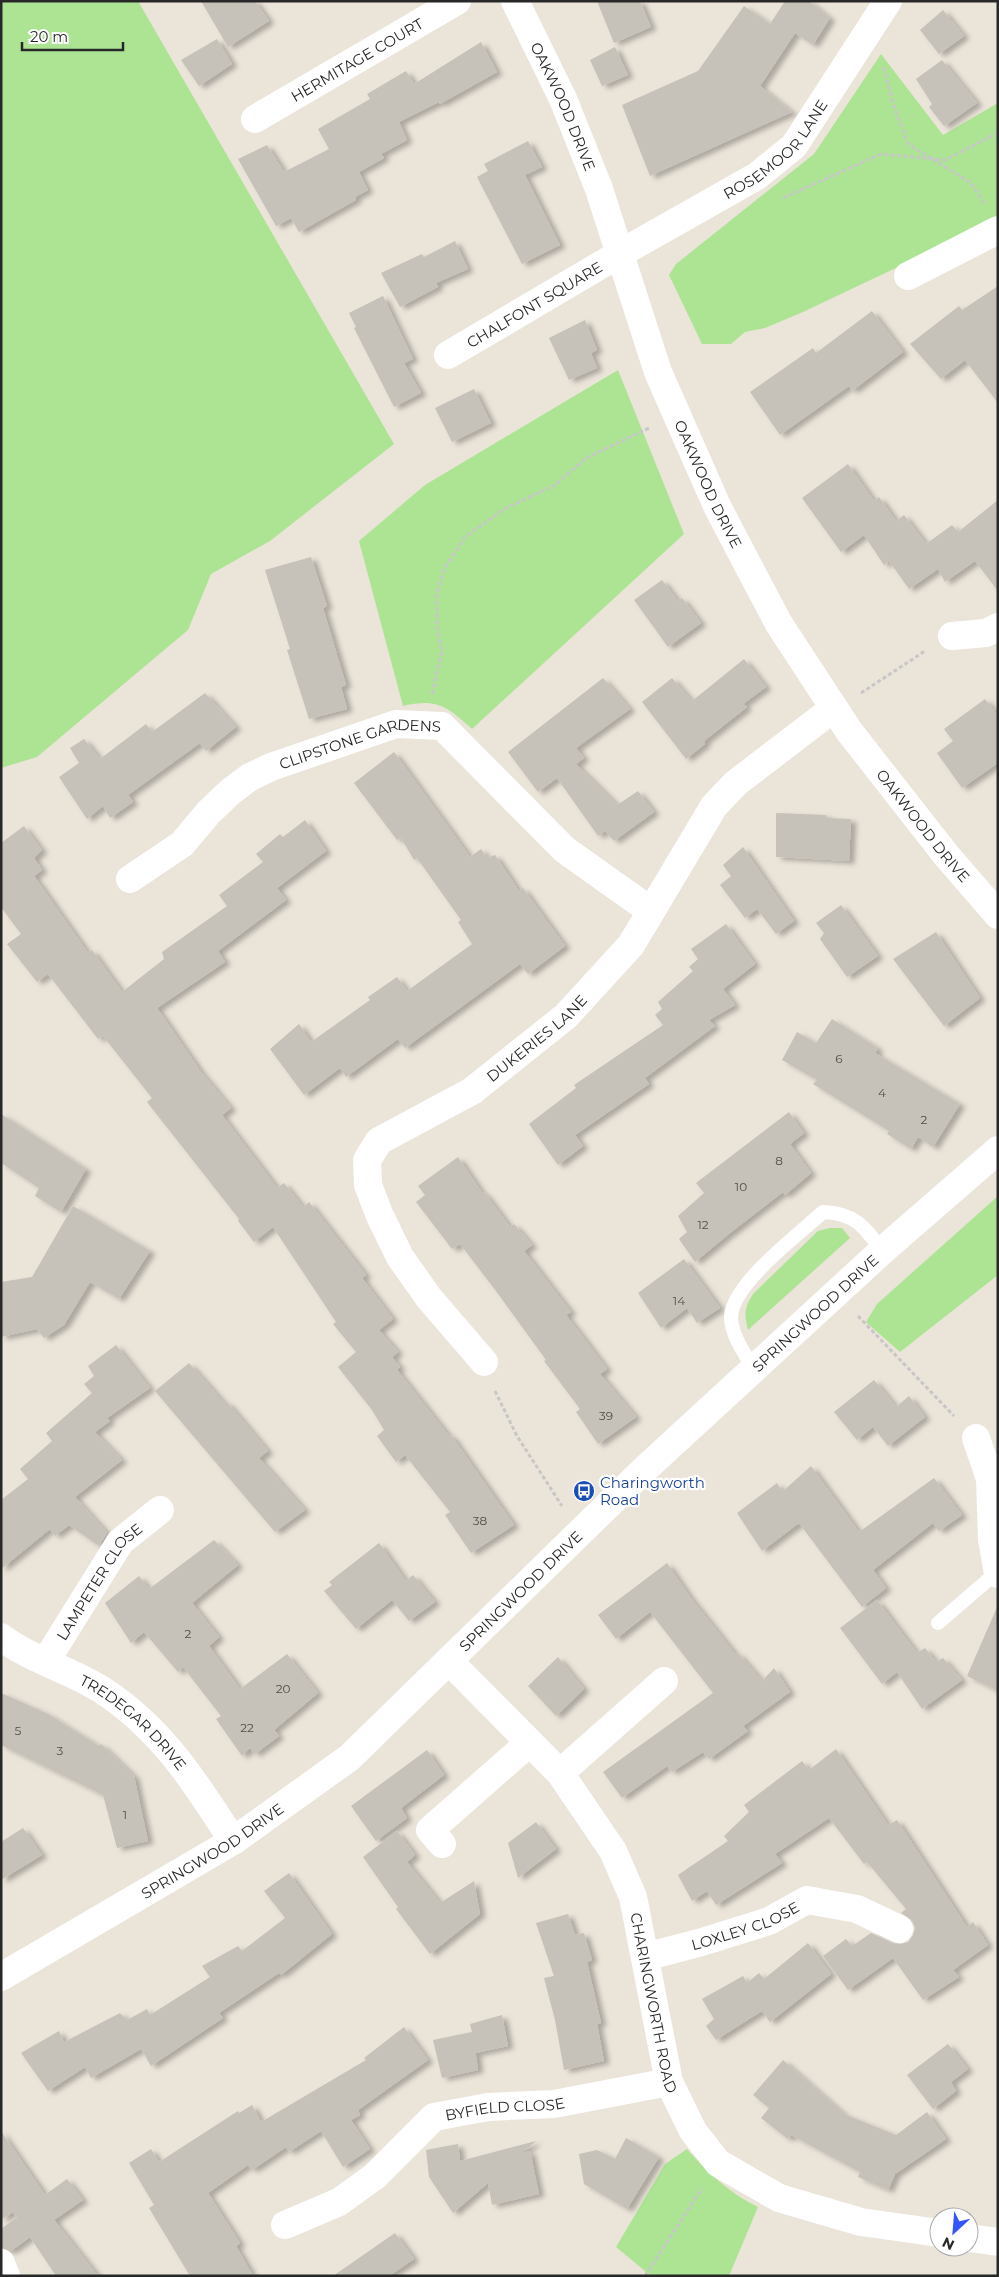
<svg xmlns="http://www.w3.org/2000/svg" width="999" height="2277" font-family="Montserrat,sans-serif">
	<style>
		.green { fill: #ade494 }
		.building { fill: #c6c1b9; filter: url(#shadow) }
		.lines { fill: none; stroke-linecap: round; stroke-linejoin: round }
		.path { stroke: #c7c7c7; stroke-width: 3; stroke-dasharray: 4 2.5; stroke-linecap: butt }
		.lane { stroke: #fff; stroke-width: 14 }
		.street { stroke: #fff; stroke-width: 28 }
		.secondary { stroke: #fff; stroke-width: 28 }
		.labels { text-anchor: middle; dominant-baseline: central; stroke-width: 4.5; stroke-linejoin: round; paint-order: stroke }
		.number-label { font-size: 12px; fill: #504e4c }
		.street-label { font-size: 15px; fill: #282828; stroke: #fff }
		.transit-label { font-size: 15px; fill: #164399; stroke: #fff; text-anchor: start }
	</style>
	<defs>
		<filter id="shadow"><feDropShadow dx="5.5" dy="3" stdDeviation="2.5" flood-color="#0004"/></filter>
	</defs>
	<rect width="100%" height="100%" fill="#ebe4d9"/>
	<path class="green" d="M1,1H138L394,444L270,541L211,574L188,630L37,757L1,768Z
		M881,54L943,135L998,103V217L976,230L803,312L765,328L745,332L731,344H702L669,275L676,264L814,154Z
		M618,370L684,534L472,729C447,707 438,698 403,706L359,541L425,485Z
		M998,1196V1275L900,1352L866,1322L877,1304Z
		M830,1228H842L850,1238L748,1330C744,1314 744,1307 754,1293L818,1231Z
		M687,2149C708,2173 729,2193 758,2207L729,2276H651L616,2247L665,2164Z"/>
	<path class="building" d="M201,1H255L269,21L228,47Z
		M597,1H640L651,27L614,43Z
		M785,1H809L830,18L813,45L795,33L760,86L792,112L650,176L622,105L698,71L744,6L770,24Z
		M943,10L964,36L939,54L920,30Z
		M217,39L232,64L199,86L181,60Z
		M481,42L497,72L440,104L439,102L399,122L407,140L381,154L384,158L359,172L368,190L355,197L356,200L299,232L291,218L276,226L238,159L267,145L284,172L329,149L318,129L370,99L367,94L406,71L414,84Z
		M615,47L628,75L602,86L590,60Z
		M942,60L977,103L944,126L929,107L932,104L916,79Z
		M528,141L542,167L525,175L560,245L522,264L477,177L488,171L484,164Z
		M455,241L468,269L436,283L438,287L400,307L381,273L422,254L424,257Z
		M998,286V403L965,360L941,379L910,344L959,306L962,310Z
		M383,296L413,359L404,363L421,393L394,407L354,328L356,327L349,313Z
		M872,311L903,352L852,391L849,386L780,435L750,392L813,348L816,353Z
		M585,320L597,350L591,353L597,368L569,380L549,338Z
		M474,389L491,423L452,442L435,408Z
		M848,464L874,501L879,497L896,521L904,515L926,544L952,525L958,532L998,500V591L975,561L945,582L938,569L909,589L889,561L884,565L864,535L841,552L802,498Z
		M311,557L327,606L323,608L346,685L341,687L347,709L309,719L287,650L290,649L265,570Z
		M662,580L678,601L682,598L701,623L668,647L634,600Z
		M744,659L766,687L743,704L747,707L704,741L705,744L686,759L642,702L672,678L692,701Z
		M603,678L630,709L576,748L584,758L576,764L617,805L638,791L654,812L614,841L605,831L598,836L557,778L538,792L508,752Z
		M205,693L236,727L206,751L200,743L128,795L133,802L110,818L103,806L87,819L59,777L79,763L70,748L84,739L100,759L146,724L152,732Z
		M985,699L998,716V763L962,788L937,753L953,741L944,729Z
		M394,752L470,857L481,849L487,858L495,855L519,891L523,888L565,946L528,974L520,964L405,1048L398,1039L346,1077L340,1068L304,1095L270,1049L299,1024L311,1042L370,1000L368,997L397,977L407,991L472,944L458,922L461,920L417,858L414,860L401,838L397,840L354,783Z
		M776,813L826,815L827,818L851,819L849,861L776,857Z
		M305,820L326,851L277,888L286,900L218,951L225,962L157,1008L201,1072L231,1108L222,1115L277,1188L284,1183L303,1207L309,1202L366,1275L362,1278L393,1319L379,1330L398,1352L392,1357L400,1367L397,1370L449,1436L451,1435L514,1525L471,1553L445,1515L450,1512L405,1455L396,1462L377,1436L384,1430L372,1410L338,1367L356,1352L333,1324L336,1322L273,1227L254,1242L238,1221L239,1219L147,1102L152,1098L103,1036L98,1039L48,974L37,982L7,944L21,934L1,907V843L24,826L42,850L34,858L42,870L34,876L88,953L92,950L122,992L164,959L162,952L227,906L219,895L263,862L256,854L280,834L283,837Z
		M743,847L794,921L776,934L757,909L745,918L720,885L731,876L723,865Z
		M841,905L878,956L847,977L820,939L824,933L816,923Z
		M726,924L755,964L723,989L735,1005L709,1020L715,1026L645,1078L649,1084L575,1135L583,1146L558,1165L529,1124L576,1088L574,1085L663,1025L655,1015L662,1009L658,1002L693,971L689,967L698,959L691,949Z
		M936,932L980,998L944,1026L893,959Z
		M832,1019L878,1048L875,1053L960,1104L933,1147L918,1137L911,1149L887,1134L889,1131L813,1084L817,1080L782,1060L797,1032L816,1043Z
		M789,1112L804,1133L790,1144L811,1173L785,1195L783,1192L730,1233L695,1262L679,1239L687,1232L678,1216L704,1193L696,1183Z
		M1,1114L86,1169L61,1212L35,1196L39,1188L1,1163Z
		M458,1157L483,1194L484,1192L510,1227L514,1224L532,1245L524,1251L571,1312L566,1315L607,1369L600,1374L636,1417L598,1444L576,1412L580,1409L544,1361L546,1360L496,1291L460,1244L452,1249L416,1202L425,1195L418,1186Z
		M73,1206L150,1251L119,1299L90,1282L64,1325L44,1338L37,1329L1,1337V1282L32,1277Z
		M684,1259L720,1308L697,1323L687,1308L661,1328L638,1293Z
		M116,1345L150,1388L107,1418L110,1421L95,1432L122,1460L75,1497L107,1533L99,1546L69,1525L55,1536L50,1529L1,1569V1500L28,1479L20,1469L52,1441L46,1433L92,1393L84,1384L94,1376L88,1366Z
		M189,1363L225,1404L227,1402L268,1451L259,1458L305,1510L275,1532L155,1391Z
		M874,1380L896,1407L909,1396L925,1417L888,1446L873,1427L857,1440L834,1412Z
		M811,1466L859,1532L934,1478L962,1515L939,1531L933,1523L873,1570L886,1588L862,1607L799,1523L762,1551L737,1513L777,1483L782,1492Z
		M214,1540L238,1565L192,1603L219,1637L209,1646L240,1689L287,1654L318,1693L274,1730L279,1736L255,1754L250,1748L242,1756L216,1719L221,1716L183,1667L178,1672L144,1632L131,1643L105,1603L139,1576L149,1589Z
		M379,1543L406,1581L413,1575L435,1602L409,1621L392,1600L356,1629L324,1591L332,1585L329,1582Z
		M667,1563L690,1597L736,1655L738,1653L762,1681L774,1668L790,1692L743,1726L748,1731L709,1759L703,1752L672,1772L667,1766L622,1798L603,1772L713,1693L650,1612L616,1639L598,1615Z
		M877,1600L917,1653L925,1648L936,1662L943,1658L962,1680L922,1709L897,1672L882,1684L840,1628Z
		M998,1605V1691L967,1676Z
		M558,1657L584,1689L556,1716L528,1686Z
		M1,1693L48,1714L99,1746L101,1744L134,1776L148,1841L117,1848L103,1795L1,1745Z
		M836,1749L888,1825L897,1820L967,1927L973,1922L988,1945L953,1970L959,1977L923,2000L893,1958L848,1990L823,1956L846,1939L852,1946L871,1933L892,1943L901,1944L908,1942L913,1935L915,1928L912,1920L901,1913L906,1909L867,1862L864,1864L829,1818L775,1854L782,1863L716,1905L707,1891L692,1901L678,1875L728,1841L724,1836L749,1812L744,1805L802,1761L809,1770Z
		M427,1750L444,1775L401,1808L407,1818L376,1841L351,1806Z
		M536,1822L556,1849L518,1878L508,1843Z
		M23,1828L42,1855L1,1880V1842Z
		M397,1831L415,1855L407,1862L440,1903L474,1881L480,1914L430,1954L396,1909L398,1907L363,1857Z
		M289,1873L332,1934L281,1975L279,1973L219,2013L223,2018L151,2066L141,2049L91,2078L85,2067L48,2091L21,2053L59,2031L64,2042L120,2013L127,2020L147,2009L150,2015L210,1977L202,1966L238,1946L242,1951L285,1918L264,1891Z
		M568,1914L575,1935L584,1933L592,1960L587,1962L601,2023L597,2024L604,2061L564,2070L555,2020L544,1978L554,1976L536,1923Z
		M808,1943L831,1974L770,2022L762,2011L716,2040L706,2026L714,2019L702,1999L743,1976L747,1983L759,1973L764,1979Z
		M502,2015L508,2046L476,2053L475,2048L478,2070L442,2078L433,2040L472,2032L470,2024Z
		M404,2027L428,2060L358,2110L360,2115L351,2120L370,2149L343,2167L321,2131L289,2152L286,2147L252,2170L248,2165L208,2193L240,2243L236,2246L253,2276H190L149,2208L154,2205L129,2163L151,2149L159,2162L238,2111L239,2113L252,2105L261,2122L366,2060L364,2058Z
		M948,2044L968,2069L951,2082L956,2091L933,2109L907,2075Z
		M783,2060L844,2114L896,2135L927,2112L946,2139L895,2174L888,2190L858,2177L860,2172L791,2135L788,2139L761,2118L769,2108L753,2095Z
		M1,2131L45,2195L67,2179L83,2200L54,2220L98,2276H56L30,2237L11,2251L1,2248V2229L17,2217L13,2212L1,2220Z
		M626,2138L659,2157L627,2209L584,2184L579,2154L597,2150L615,2159Z
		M536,2141L522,2153L530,2151L539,2194L492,2205L488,2183L453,2213L429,2177L426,2150L458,2144L460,2161Z
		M395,2233L414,2259L389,2276H333Z"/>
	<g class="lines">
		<path class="path" d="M884,67L893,103L908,144L971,183L984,203
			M783,198L881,154L945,160L998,133
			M861,693L925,651
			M432,694L442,651L437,627V592L444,569L465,537L506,508L555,485L586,458L649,428
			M858,1316L954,1416
			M495,1391L517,1436L562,1506
			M645,2276L702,2188"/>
		<path class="lane" d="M754,1369C745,1354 731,1335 731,1317C732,1284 798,1235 823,1212C855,1213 865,1227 882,1251
			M938,1623L996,1573"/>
		<g class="street">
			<path id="s1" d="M255,119L457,1"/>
			<path d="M908,276L998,230"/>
			<path id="s2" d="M448,355L621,253L757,176L794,146L888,1"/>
			<path d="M952,636L986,633L998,627"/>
			<path id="s3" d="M130,879L182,844L209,812L230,792L250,777L271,767L396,724L442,726L565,850L651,911"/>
			<path id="s4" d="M484,1362L429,1298L400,1257L380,1216L368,1185L367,1160L379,1141L472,1091L566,1016L631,945L714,806L736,783L834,708"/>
			<path d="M976,1438L990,1479L992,1539L998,1574"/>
			<path id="s5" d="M1,1637C31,1660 71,1670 102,1690C161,1728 196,1783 233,1841"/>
			<path id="s6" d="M46,1661L120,1542L160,1510"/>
			<path id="s7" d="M449,1661L560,1773L613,1851L633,1897L669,2082L693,2131L718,2163L779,2198L861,2222L939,2233"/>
			<path d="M560,1773L664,1681"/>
			<path d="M442,1844L430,1830L529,1743"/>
			<path id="s8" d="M645,1957L702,1942L769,1921L807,1900L857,1909L899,1929"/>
			<path id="s9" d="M285,2225L339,2202L375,2176L434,2117L488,2107L554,2104L669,2082"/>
			<path d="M969,2238L998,2242"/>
			<path d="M1,2263L6,2276"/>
		</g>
		<g class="secondary">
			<path id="s10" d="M515,1L563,99L599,189L658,372L717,506L751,571L779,624L849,731L946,855L998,915"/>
			<path id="s11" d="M1,1977L233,1841L349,1758L646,1468L882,1251L998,1150"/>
		</g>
	</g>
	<defs>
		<g id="bus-disc" transform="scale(1.125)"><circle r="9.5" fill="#1a4fb4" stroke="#fff"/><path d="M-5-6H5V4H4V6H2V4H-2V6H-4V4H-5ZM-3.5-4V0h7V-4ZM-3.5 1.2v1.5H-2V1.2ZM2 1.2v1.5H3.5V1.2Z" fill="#fff"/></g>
	</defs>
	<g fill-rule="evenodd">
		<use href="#bus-disc" x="584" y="1491"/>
	</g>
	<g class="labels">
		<g class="number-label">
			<text x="839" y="1058">6</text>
			<text x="882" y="1092">4</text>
			<text x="924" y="1119">2</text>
			<text x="779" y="1160">8</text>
			<text x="741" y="1186">10</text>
			<text x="703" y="1224">12</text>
			<text x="679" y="1300">14</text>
			<text x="606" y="1415">39</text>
			<text x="480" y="1520">38</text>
			<text x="188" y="1633">2</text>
			<text x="283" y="1688">20</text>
			<text x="247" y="1727">22</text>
			<text x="18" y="1730">5</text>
			<text x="60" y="1750">3</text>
			<text x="125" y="1814">1</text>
		</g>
		<g class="street-label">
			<text stroke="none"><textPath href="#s1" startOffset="118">HERMITAGE COURT</textPath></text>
			<text stroke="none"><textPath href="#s10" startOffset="116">OAKWOOD DRIVE</textPath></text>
			<text stroke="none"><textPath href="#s2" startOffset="389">ROSEMOOR LANE</textPath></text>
			<text stroke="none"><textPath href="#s2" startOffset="100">CHALFONT SQUARE</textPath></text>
			<text stroke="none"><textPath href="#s10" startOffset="521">OAKWOOD DRIVE</textPath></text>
			<text stroke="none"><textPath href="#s3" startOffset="275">CLIPSTONE GARDENS</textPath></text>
			<text stroke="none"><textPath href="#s10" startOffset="926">OAKWOOD DRIVE</textPath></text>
			<text stroke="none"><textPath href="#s4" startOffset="450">DUKERIES LANE</textPath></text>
			<text stroke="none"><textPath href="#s11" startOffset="1056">SPRINGWOOD DRIVE</textPath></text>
			<text stroke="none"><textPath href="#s6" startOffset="96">LAMPETER CLOSE</textPath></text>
			<text stroke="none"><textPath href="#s11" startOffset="651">SPRINGWOOD DRIVE</textPath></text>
			<text stroke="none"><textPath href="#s5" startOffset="159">TREDEGAR DRIVE</textPath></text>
			<text stroke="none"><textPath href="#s11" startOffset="246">SPRINGWOOD DRIVE</textPath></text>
			<text stroke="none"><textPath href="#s8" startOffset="105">LOXLEY CLOSE</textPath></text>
			<text stroke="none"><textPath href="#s7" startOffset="410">CHARINGWORTH ROAD</textPath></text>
			<text stroke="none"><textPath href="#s9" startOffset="258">BYFIELD CLOSE</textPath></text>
		</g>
		<g class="transit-label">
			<text x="600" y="1482">Charingworth<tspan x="600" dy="17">Road</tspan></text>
		</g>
	</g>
	<rect width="999" height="2277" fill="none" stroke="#282828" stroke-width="5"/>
	<g transform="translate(954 2232) rotate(206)"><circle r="24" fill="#ffffff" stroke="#a9a9a9"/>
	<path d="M0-4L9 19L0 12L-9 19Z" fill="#3454fe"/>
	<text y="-8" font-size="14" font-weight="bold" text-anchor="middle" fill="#282828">N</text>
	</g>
	<path d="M22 42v8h101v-8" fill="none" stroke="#282828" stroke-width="2.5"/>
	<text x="30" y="42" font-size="15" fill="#282828" stroke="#ffffff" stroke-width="4" paint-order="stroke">20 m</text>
</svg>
